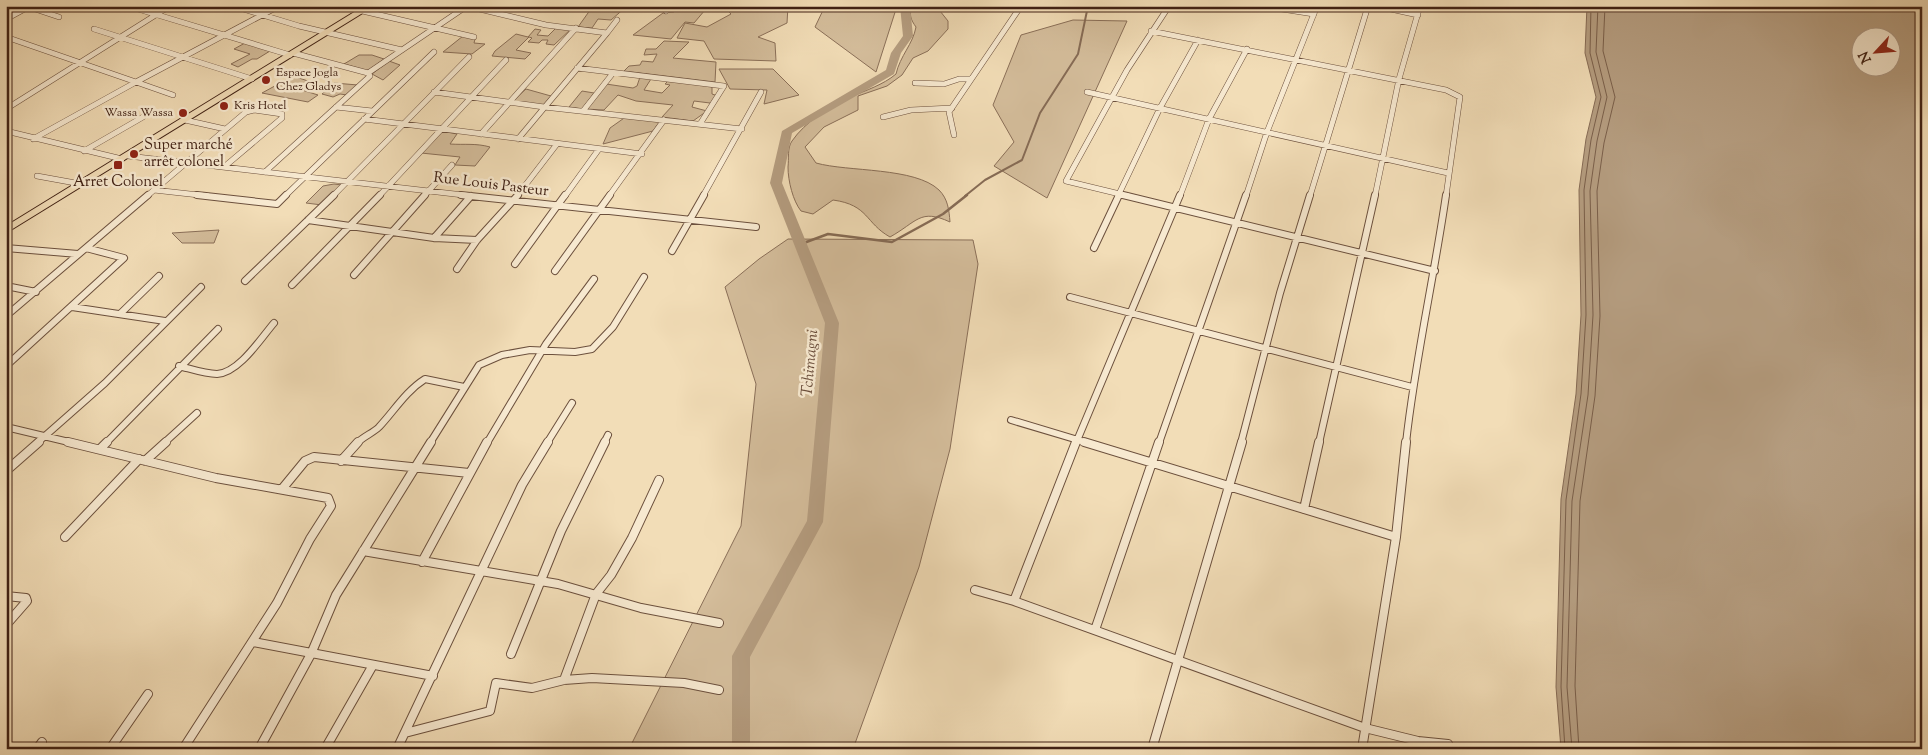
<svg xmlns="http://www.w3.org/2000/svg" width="1928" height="755" font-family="'Sorts Mill Goudy',serif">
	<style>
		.green { fill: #d4bd9b; stroke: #8a6f58 }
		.water { fill: #b59d80; stroke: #866b55; fill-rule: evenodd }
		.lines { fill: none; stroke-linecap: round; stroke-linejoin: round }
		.shore { stroke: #7a5f4a; stroke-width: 1 }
		.stream-far1 { stroke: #866b55; stroke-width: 2 }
		.stream { stroke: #866b55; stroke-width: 2.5 }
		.river { fill: #b59d80; fill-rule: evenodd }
		.minor-far2-casing { stroke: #6c503d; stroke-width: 6 }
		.minor-far1-casing { stroke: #6c503d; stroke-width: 8 }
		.minor-casing { stroke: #6c503d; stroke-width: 10 }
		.trunk-casing { stroke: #402114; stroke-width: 2 }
		.minor-far2 { stroke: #f7e9d0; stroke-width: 5 }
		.minor-far1 { stroke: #f7e9d0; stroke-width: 6 }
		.minor { stroke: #f7e9d0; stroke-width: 8 }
		.trunk { fill: #f2ddb7; fill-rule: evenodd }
		.poi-dot { fill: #8f2418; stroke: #f7e9d0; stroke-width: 2 }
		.labels { text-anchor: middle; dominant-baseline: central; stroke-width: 5; stroke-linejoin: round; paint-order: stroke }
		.far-poi-label { font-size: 12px; fill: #402114; stroke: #f7e9d0; text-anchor: start }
		.poi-label { font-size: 15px; fill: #402114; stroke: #f7e9d0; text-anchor: start }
		.street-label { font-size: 15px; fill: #402114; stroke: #f7e9d0 }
		.water-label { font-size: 16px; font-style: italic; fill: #694c3a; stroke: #f7e9d0 }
	</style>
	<rect width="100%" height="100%" fill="#f2ddb7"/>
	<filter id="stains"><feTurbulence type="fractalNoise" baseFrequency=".004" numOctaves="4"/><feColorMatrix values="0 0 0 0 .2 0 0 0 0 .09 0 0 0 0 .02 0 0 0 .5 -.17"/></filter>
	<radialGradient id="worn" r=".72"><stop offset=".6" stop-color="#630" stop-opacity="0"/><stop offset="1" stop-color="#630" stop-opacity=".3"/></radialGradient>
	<path class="green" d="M593,6H627L611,20L598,19L592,28L578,27Z
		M679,6H694L705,10L694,23L685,22L671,39L633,35L663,13L674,12Z
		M726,6H788L787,23L758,37L775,43L776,61L714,59L704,41L677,38L685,23L707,27L731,14L724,7Z
		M825,6H897L876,72L815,27Z
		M913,6H943L940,11L948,21V29L928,51L913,58L902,75L887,86L858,96V110L824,127L805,147L816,163C848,172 915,167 939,190C948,199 949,210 950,222C920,208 917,222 890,237C865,223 869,205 833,200L813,214L801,211C793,201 788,181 788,167C789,159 787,148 792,141C805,122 830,106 851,97C866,90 883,85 896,74C900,56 913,44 916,27C911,20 908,14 913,6Z
		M1073,20L1127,21L1047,198L994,166L1014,142L993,105L1021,35Z
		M557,27L572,28L554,45L546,44L548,40H542L539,43L528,42L532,38L529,37L516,50L531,53L525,59L492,56L495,51L516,34L528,37L535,29L541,30L537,35L548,36Z
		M463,36L475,39L474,43L485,44L472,54L443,52Z
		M664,41L689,42L673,58L716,62L715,82L624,71L629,66L640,65L642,61L653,62L657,54L644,55L646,49H656Z
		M245,43L270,51L257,59H252L238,67L231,64L250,54L234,49Z
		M359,55H372L384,59L368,71L344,64Z
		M389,61L400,65L383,80L372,74Z
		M719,69H773L799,95L764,104L767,90L730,89Z
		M293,76L311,82L302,90L318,95L308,102L262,93Z
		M640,77L651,79L644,90L662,93L670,85L665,84L669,80L712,86V94L718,96L710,103L694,101L692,107L707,111L693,121L662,117L673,105L636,101L618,95L604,110L585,109L606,84L633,88L637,86Z
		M334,83L358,85L347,95L340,94L333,97L322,94Z
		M526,89L551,96L543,106L513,101Z
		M582,91L594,93L582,109L569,107Z
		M627,116L660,121L653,131L603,144L610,128Z
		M441,131L457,134L450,144C464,145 476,143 490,147L475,166L455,165L460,157L421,153Z
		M334,184L342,185L322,205L306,203L323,186Z
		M219,230L214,243H182L172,233Z
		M788,239L973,240L978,264L950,449L919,567L853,749H629L741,526L756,384L725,287L759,259Z"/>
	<path class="water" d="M1587,6H1922V749H1561L1556,687L1561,499L1576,394L1581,315L1579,190L1586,139L1596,97L1585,53ZM1860,38H1890V68H1860Z"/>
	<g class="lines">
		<path class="shore" d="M1565,749L1561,687L1566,500L1581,394L1586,315L1584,190L1591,140L1601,97L1590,53L1591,6
			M1572,749L1567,687L1572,501L1588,395L1593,315L1590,191L1597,141L1607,97L1596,52L1598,6
			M1579,749L1575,686L1580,501L1595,396L1600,316L1597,191L1604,143L1615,97L1603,51L1605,6"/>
		<path class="stream-far1" d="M965,196L985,180L1022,160L1040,113L1078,54L1088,6"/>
		<path class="stream" d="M801,244L828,234L892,242L943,214L967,195"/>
		<path class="river" d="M900,6H910L913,36L901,53L894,74L792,133L782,183L839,323L823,522L750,657V749H732V656L807,521L825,323L770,183L782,131L886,70L891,53L903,36Z"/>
		<g class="minor-far2-casing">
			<path id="minor-far2" d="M128,6L290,55
				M233,6L299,26L402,50
				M341,6L474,37
				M467,6L546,25L607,33L518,139
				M1262,6L1314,14
				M1377,6L1418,15
				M29,7L59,17
				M666,11L672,6
				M6,19L30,6
				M94,29L252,79
				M1151,31L1446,90L1460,97L1446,196
				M607,33L617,20
				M6,37L136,82
				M293,53L368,73
				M577,68L724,86L700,124
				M915,83L944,84L959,79H970
				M434,92L544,107L742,129
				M1087,92L1448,173
				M173,95L136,82L279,6
				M336,107L372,111
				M6,109L170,6
				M583,111L613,73
				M883,117L911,110L952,108
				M364,119L642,154
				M185,120L225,129
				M6,131L122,159
				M481,134L576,28
				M954,135L949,112L1021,6
				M33,139L136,82
				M84,151L143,117
				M128,156L472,196
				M265,172L370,76L368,73L467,6
				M37,176L81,184
				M154,190L208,196
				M147,196L246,112L254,110L282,114V118L224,167
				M285,196L434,52
				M333,196L469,57
				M379,196L506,60
				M424,196L452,165
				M517,196L557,144
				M565,196L599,149
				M609,196L664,120
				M703,196L761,92
				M1118,196L1160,108L1198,40
				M1128,196L1066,181L1127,70L1169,6
				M1180,196L1209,119L1247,49
				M1246,196L1267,132L1317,6
				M1310,196L1368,6
				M1375,196L1399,79L1420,6"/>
		</g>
		<g class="minor-far1-casing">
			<path id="minor-far1" d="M197,195L277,204L286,195
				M461,195L756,227
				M1123,195L1435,271
				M308,220L434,238L477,240
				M434,238L471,196
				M6,248L78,254
				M1094,248L1119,195
				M672,251L704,195
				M515,264L565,195
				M457,269L477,240L518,195
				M555,271L610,195
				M354,275L425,195
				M245,281L334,195
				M292,285L380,195
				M6,286L36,292
				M1070,297L1412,387
				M72,307L165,321
				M121,313L159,276
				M6,316L148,195
				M6,366L124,258L86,248
				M179,366C191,369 205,374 217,374C239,373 261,338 274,323
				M1011,420L1088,443
				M6,427L73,443
				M37,443L105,383L201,287
				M106,443L218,329
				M164,443L197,413
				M357,443C364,436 373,433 379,427C394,411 406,391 425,379L464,387
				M430,443L479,365L502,355L530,350L575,352L592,349L613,327L644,277
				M487,443L546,344L594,279
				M547,443L572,403
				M604,443L608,435
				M1076,443L1180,195
				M1159,443L1246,195
				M1241,443L1280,293L1310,195
				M1319,443L1375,195
				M1406,443C1415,360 1434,278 1446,195"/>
		</g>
		<g class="minor-casing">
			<path id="minor" d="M68,442L216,478L328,498L331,506L310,539L277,603L183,749
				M1084,442L1396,537
				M100,449L107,442
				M145,461L166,442
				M341,461L358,442
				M6,471L39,442
				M282,489L305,461L314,457L469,473
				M1304,509L1319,442
				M65,537L139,459
				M363,551L558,584L641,608L719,623
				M422,562L487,442
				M975,590L1014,601L1365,728L1418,741L1448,744
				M6,596L26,598L27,601L6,625
				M1014,601L1076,442
				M1095,630L1159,442
				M253,642L433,676
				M511,654L561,531L605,442
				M564,680L596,594L611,575L632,538L659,480
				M405,733L490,711L496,683L532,688L564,680L592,678L684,683L719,690
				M37,749L42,742
				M110,749L148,694
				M259,749L311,654L336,595L431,442
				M325,749L373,665
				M397,749L522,485L548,442
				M1152,749L1242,442
				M1362,749L1396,537L1406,442"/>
		</g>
		<g class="trunk-casing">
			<path id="trunk" d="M364,6H374L6,233V226Z"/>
		</g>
		<use href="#minor-far2" class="minor-far2"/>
		<use href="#minor-far1" class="minor-far1"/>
		<use href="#minor" class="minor"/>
		<use href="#trunk" class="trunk"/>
	</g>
	<g class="poi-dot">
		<circle cx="266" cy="80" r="5"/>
		<circle cx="224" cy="106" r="5"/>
		<circle cx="183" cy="113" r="5"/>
		<circle cx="134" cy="154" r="5"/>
		<rect x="113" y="160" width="10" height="10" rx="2.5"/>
	</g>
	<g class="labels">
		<g class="far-poi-label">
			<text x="276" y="73">Espace Jogla<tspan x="276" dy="14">Chez Gladys</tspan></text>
			<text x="234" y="106">Kris Hotel</text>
			<text x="173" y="113" text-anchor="end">Wassa Wassa</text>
		</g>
		<g class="poi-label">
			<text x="144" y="145">Super marché<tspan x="144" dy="17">arrêt colonel</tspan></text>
			<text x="118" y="182" text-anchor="middle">Arret Colonel</text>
		</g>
		<g class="street-label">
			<text transform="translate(491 185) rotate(7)">Rue Louis Pasteur</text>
		</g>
		<g class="water-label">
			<text transform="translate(811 363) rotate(-85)">Tchimagni</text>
		</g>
	</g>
	<rect width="1928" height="755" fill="none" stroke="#f2ddb7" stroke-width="25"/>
	<rect x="8" y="8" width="1913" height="740" fill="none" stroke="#402114" stroke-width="2.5"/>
	<rect x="12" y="12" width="1903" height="730" fill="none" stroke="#402114"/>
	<g transform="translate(1876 52) rotate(244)"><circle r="24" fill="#f7e9d0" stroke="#ae9985"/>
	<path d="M0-4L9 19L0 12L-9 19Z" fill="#8f2418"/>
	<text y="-8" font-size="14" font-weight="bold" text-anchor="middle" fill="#402114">N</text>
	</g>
	<rect width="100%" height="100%" filter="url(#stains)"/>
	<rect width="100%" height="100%" fill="url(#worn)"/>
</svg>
